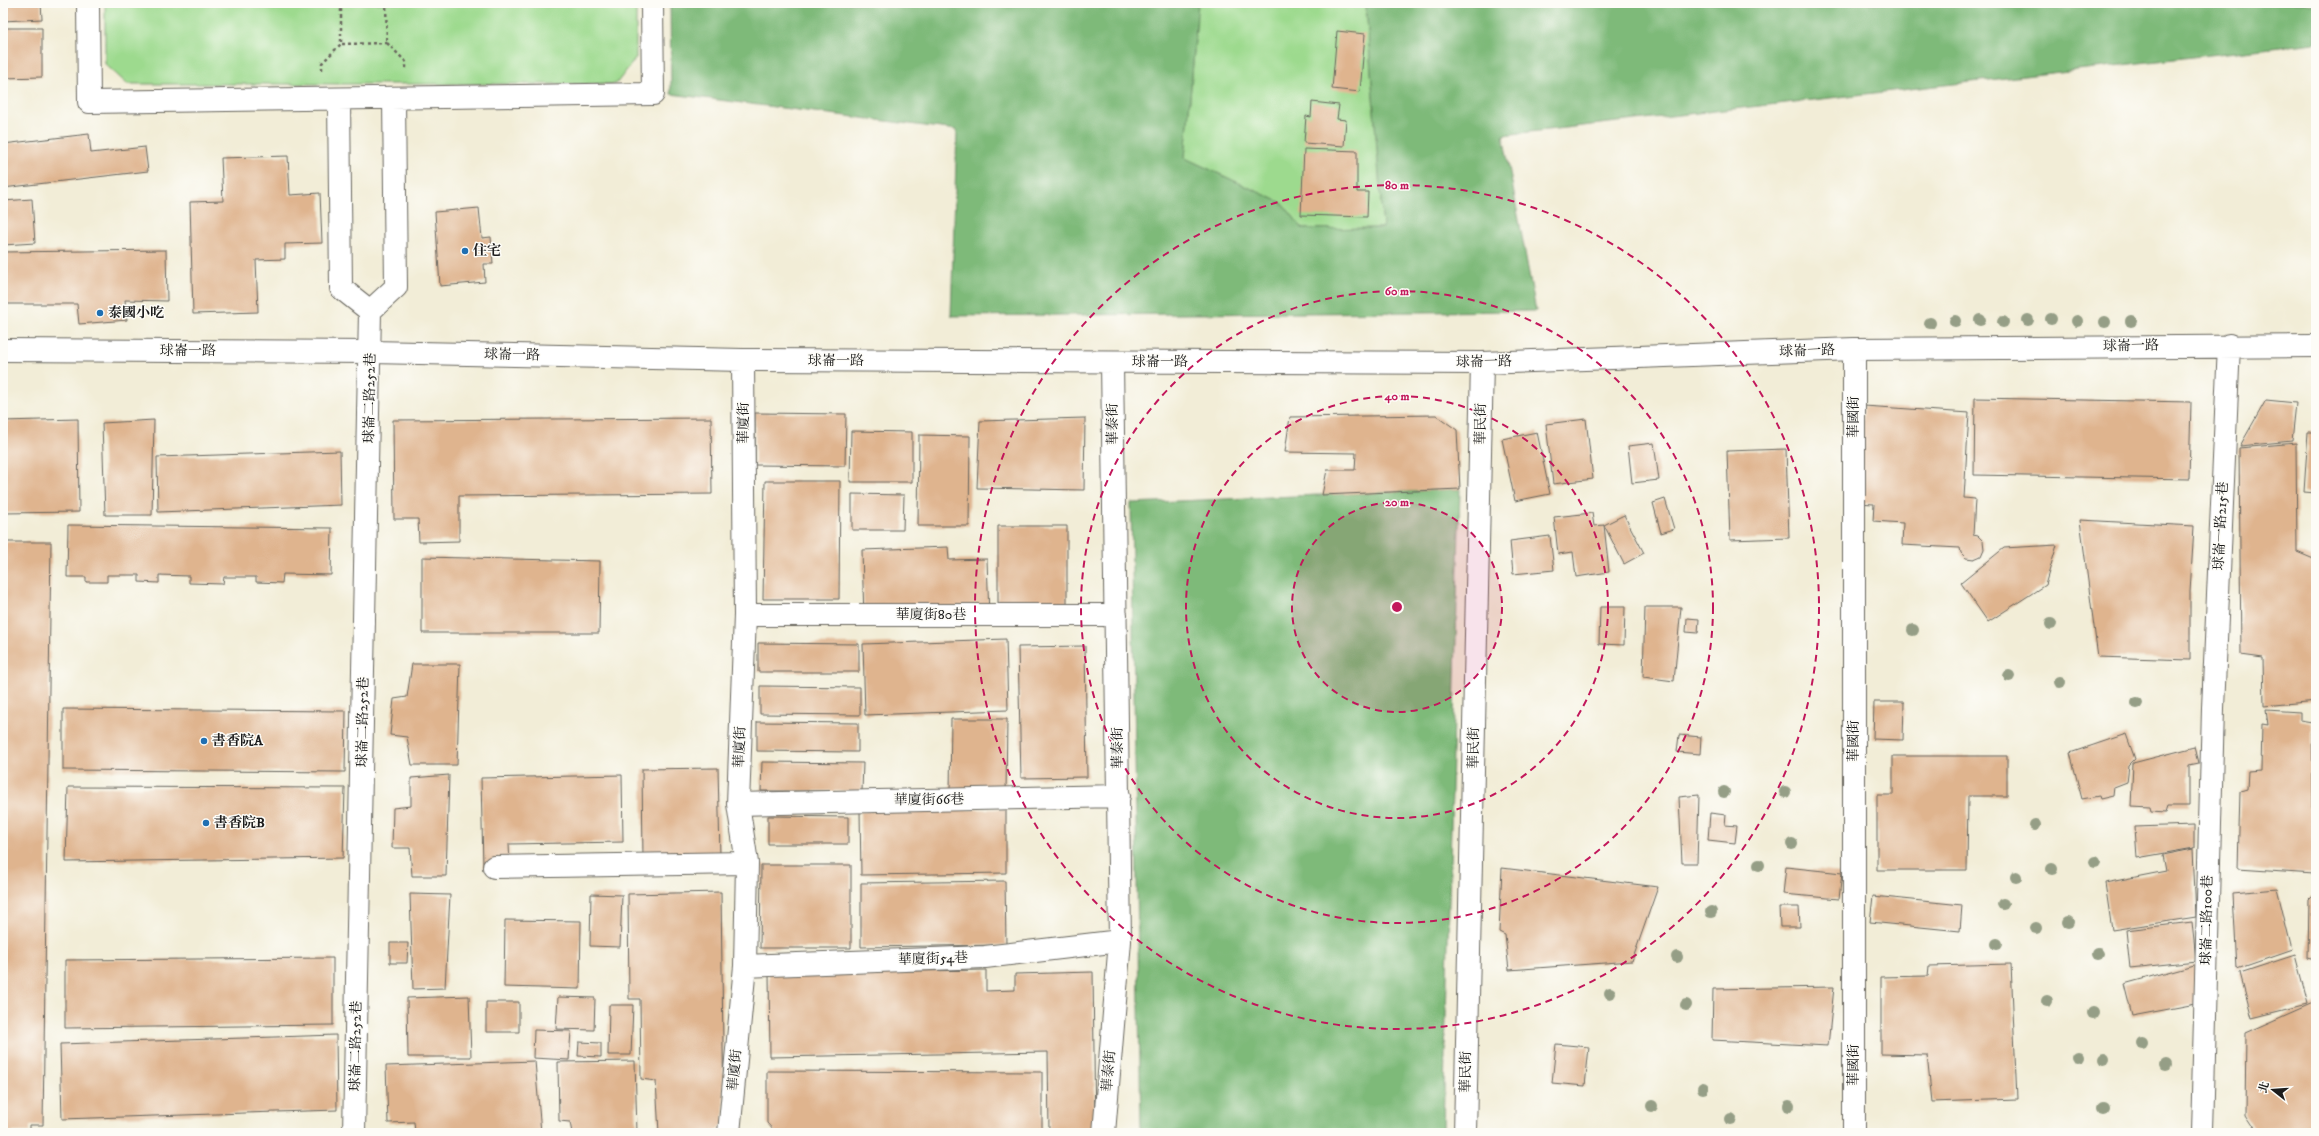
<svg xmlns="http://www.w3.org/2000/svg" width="2319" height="1136" font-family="'IM FELL DW Pica','Noto Serif TC',serif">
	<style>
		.green { fill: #9dda8e; stroke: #5c7b55 }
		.forest { fill: #7eba79; stroke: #4d6b4a }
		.building { fill: #dfb48e }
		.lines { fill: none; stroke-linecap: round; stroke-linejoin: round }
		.minor-casing { stroke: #67655d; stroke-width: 24 }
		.path { stroke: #67655d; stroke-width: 2.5; stroke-dasharray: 3 3; stroke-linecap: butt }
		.minor { stroke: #fff; stroke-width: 22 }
		.tree { fill: #959e86 }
		.ring { fill: none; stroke: #c2185b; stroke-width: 2; stroke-dasharray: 7 5 }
		.poi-dot { fill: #1f6fb2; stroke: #fdfcf7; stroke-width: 1.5 }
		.labels { text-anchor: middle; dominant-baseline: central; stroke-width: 3; stroke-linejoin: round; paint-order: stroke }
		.poi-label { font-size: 14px; font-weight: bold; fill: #1c1c1c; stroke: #fdfcf7; text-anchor: start }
		.street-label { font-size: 14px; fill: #1c1c1c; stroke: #fdfcf7 }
		.centre { fill: #c2185b; stroke: #fdfcf7; stroke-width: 2 }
		.ring-label { font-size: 12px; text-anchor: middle; font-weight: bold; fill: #c2185b; stroke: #fdfcf7; stroke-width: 3; stroke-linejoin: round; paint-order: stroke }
	</style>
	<rect width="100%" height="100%" fill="#fdfcf7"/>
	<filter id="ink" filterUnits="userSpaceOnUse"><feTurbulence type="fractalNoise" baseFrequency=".025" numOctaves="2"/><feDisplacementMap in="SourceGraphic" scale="8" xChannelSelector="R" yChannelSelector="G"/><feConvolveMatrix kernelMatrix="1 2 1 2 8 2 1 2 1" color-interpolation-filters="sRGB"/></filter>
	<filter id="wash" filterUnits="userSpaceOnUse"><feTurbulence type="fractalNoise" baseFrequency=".012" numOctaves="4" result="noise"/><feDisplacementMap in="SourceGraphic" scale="16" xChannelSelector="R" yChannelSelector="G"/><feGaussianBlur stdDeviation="0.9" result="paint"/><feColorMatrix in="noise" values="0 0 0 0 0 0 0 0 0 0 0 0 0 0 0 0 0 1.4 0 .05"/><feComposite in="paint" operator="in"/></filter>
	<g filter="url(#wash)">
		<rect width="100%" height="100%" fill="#f2edd7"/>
		<path class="green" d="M105,3H636V58L616,84H127L105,64Z
			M1198,3H1371L1366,5L1383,228L1303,229L1282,203L1185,158Z"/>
		<path class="forest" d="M670,3H1198L1185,158L1282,203L1303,229L1383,228L1366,5L1371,3H2316V43L1503,135L1536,311L951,316L957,130L671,94Z
			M1460,489L1443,1130L1369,1133H1141L1131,503Z"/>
		<g id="blocks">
			<path class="building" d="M3,3H41L42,19L3,21Z
				M3,28H42V77L3,78Z
				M1337,31L1365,34L1360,92L1332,89Z
				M1312,102L1339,105L1337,119L1346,120L1344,146L1304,143L1306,116L1311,117Z
				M89,134L91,153L145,147L148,171L3,188V144Z
				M1304,149L1357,151V192H1368L1367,217L1301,215Z
				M288,156L290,195L320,193L322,243L285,244V259L256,260L258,312L193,314L190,202L223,201L221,158Z
				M32,199L35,243L3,245V201Z
				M479,208L482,238L491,237L493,264H484L485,282L440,286L435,212Z
				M166,250L167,301L125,300L127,320L79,324L77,304H3V252Z
				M1975,398L2191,402L2189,479L1974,475Z
				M2266,400L2296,403L2292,441L2240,446Z
				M1864,406L1969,413L1964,498L1975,499L1973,535L1978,536L1983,541L1984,549L1981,556L1974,559L1966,558L1961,553L1960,548L1902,545L1903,523L1873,521L1874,504L1857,503Z
				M755,413L846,414L845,466L755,465Z
				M1436,415L1457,430L1460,489L1322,495L1327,470H1355L1356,453L1285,452L1290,417Z
				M711,418L712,494L459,496V541L419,542L418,519H394L393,420Z
				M1085,418L1084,490L977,488L980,421Z
				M78,419L79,512L3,513V421Z
				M1586,419L1593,479L1553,484L1546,424Z
				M154,420L152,515H105L102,423Z
				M851,431L912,432V482H850Z
				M1537,432L1550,494L1515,501L1502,439Z
				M2308,432H2316V493L2304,492Z
				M919,435L970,436L969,526H918Z
				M1654,443L1659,480L1632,483L1628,446Z
				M2296,443L2297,552L2316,560V701L2264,706L2263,658L2241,655L2239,448Z
				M1786,449L1789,538L1730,540L1727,451Z
				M340,451L341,505L158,512L157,457Z
				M765,481H840L839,599H763Z
				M852,494L904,495L903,530H852Z
				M1665,499L1674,529L1661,533L1653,503Z
				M1592,513L1594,526L1604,525L1609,572L1576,577L1573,552L1558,554L1554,517Z
				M1624,515L1644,553L1624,564L1604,525Z
				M2080,520L2194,526L2190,592V660L2098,657Z
				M68,525L332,528L331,575L283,574L282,583L256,582V577H224L223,584L189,583V576L159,575V583L139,582V575H107V582H86V577H67Z
				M998,526H1067V614H998Z
				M1550,536L1554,570L1513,574L1510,541Z
				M3,542H51L43,1125H30V1132H3Z
				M2057,545L2045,585L1988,622L1961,583L2004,548Z
				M948,547L949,560L987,559L989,617L864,620L862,550Z
				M422,557L600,561L599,633H422Z
				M1600,607H1625L1624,645L1599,644Z
				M1645,607H1681L1674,681L1643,677Z
				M1687,618L1699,619L1698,633L1686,632Z
				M1006,639L1008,710L865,715L863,644Z
				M758,643L859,644V672H758Z
				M1085,646L1087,777L1021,778L1018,647Z
				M412,664H460L457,765H412L407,737L390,735L394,699L407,697Z
				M760,686L860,687V715L760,714Z
				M1874,702H1904L1903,740L1873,739Z
				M63,709L346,711L345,772L63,770Z
				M2266,710L2300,712V721L2312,723L2314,874L2238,869L2240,791L2247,789L2248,771L2261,770L2262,724L2268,725Z
				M951,719H1007L1006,794H950Z
				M757,722L858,723V752L757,751Z
				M2126,734L2135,759L2129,765L2127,782L2114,787L2113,796L2100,799L2099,796L2082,799L2070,753Z
				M1679,735L1701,737L1700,754L1677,752Z
				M2195,747L2199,763L2189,765V806H2168L2166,812L2151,811L2150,807L2131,806L2133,763Z
				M1893,756H2007V796H1968L1967,870H1877V795H1893Z
				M762,762L863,763L862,791H761Z
				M718,768L720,857L643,858L642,769Z
				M449,775L446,876H412L410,848H392L393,808L411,806V778Z
				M622,775L623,842L509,844L510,866L483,867L481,778Z
				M68,787L345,788L343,858L66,862Z
				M1699,795L1697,863H1682L1679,797Z
				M1006,809V873L861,875L860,811Z
				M1710,813L1726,815L1725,825L1737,826L1735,843L1708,840Z
				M768,816L848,817V844H768Z
				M2194,825V848L2137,858L2135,827Z
				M2193,849L2196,917L2112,930L2105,883L2166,871L2163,855Z
				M761,865H851V948H760Z
				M1786,867L1842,873L1839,899L1783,894Z
				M1502,868L1658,887L1632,961L1509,970L1505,935L1499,932Z
				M1005,881L1006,945L861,947V883Z
				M2277,889L2292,950L2237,969L2233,893Z
				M721,892L724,1123L714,1133H659L656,1081L641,1079L640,999H629L628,894Z
				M2316,892V959H2312L2308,958L2309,899Z
				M410,894L450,895L445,988L413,989Z
				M591,894L622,895L620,947L590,946Z
				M1873,896L1962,905L1960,931L1870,922Z
				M1779,907H1799L1800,927H1780Z
				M505,920L581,921L580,989L504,987Z
				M2192,922L2196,961L2130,968L2126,930Z
				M390,943H408L407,963H390Z
				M2295,955L2308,1004L2252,1018L2240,973Z
				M333,958V1025L65,1028V960Z
				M2011,964L2017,1099L1932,1102L1927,1055L1881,1054V977L1928,976L1929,966Z
				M2197,964L2201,1003L2132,1016L2124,984Z
				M986,970V991L1015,990V974L1093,972L1095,1133H1049L1048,1052L770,1057L769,973Z
				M1834,987L1828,1046L1712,1040L1713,989Z
				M469,996L471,1057H408L407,998Z
				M558,997L595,998L594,1030L556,1029Z
				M486,1002H519V1032H486Z
				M2316,1002V1133H2267V1131L2257,1133L2245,1115L2246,1033Z
				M609,1005H633L631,1055H608Z
				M534,1030L571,1031L569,1060L533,1058Z
				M336,1035L337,1110L62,1119L60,1044Z
				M579,1042L601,1043V1057L578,1056Z
				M1556,1044L1589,1047L1585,1086L1552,1083Z
				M535,1061L541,1133H415L414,1122L388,1123L386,1066Z
				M635,1061L637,1133H572L570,1122L559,1121L558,1062Z
				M767,1071L1042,1072V1133H776L767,1123Z"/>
		</g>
	</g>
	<g filter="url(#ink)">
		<use href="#blocks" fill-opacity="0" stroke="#67655d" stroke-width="1"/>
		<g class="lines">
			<g class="minor-casing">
				<path id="minor" d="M88,3L89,102L653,94L652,3
					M339,99L341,288L370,311L396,287L394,98
					M3,350L371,352L743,360L1482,363L1854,349L2316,346
					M745,615H1116
					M738,804L1119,796
					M494,867L747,863
					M745,966L985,957L1120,941
					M354,1133L370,311
					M729,1133L745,966L747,863L738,804L745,615L743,360
					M1104,1133L1120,941L1112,362
					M1465,1133L1482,363
					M1854,1133V349
					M2202,1133L2213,708L2229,345"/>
			</g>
			<path class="path" d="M341,3V44L387,43L386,3
				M387,43L406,62V69
				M322,70V63L341,44"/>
			<use href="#minor" class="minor"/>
		</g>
		<g class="tree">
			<circle cx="2051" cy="319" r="6"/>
			<circle cx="1980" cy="320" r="6"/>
			<circle cx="2028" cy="320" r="6"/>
			<circle cx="1955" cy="321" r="6"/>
			<circle cx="2077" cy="321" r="6"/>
			<circle cx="2131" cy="321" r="6"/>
			<circle cx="2003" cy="322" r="6"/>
			<circle cx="2105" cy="322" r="6"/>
			<circle cx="1930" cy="323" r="6"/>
			<circle cx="2051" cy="624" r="6"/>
			<circle cx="1913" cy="630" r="6"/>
			<circle cx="2009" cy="676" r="6"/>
			<circle cx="2060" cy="682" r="6"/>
			<circle cx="2137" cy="703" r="6"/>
			<circle cx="1724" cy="792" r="6"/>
			<circle cx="1785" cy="792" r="6"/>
			<circle cx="2035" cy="825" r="6"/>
			<circle cx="1792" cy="844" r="6"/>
			<circle cx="2095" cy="862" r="6"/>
			<circle cx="1759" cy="865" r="6"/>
			<circle cx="2052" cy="869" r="6"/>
			<circle cx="2016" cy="877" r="6"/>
			<circle cx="2003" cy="904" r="6"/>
			<circle cx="1711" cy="912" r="6"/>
			<circle cx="2068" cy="922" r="6"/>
			<circle cx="2036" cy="928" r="6"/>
			<circle cx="1997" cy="944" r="6"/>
			<circle cx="2098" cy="954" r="6"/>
			<circle cx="1677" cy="957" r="6"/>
			<circle cx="1610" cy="993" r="6"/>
			<circle cx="2047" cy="1001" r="6"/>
			<circle cx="1686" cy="1005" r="6"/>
			<circle cx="2093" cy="1013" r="6"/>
			<circle cx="2142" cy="1042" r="6"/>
			<circle cx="2077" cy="1057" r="6"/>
			<circle cx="2104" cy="1059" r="6"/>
			<circle cx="2166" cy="1065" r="6"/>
			<circle cx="1703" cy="1088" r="6"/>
			<circle cx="1652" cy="1106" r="6"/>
			<circle cx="1789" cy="1106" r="6"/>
			<circle cx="2103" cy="1109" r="6"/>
			<circle cx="1731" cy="1119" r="6"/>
		</g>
	</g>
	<circle cx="1397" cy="607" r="105" fill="#c2185b" fill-opacity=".12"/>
	<g class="ring">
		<circle cx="1397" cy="607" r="105"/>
		<circle cx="1397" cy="607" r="211"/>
		<circle cx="1397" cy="607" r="316"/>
		<circle cx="1397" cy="607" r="422"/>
	</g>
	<g class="poi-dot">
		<circle cx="465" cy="251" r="4"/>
		<circle cx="100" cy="313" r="4"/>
		<circle cx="204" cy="741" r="4"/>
		<circle cx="206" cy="823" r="4"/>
	</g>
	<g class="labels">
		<g class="poi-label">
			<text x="473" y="251">住宅</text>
			<text x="108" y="313">泰國小吃</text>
			<text x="212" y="741">書香院A</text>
			<text x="214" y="823">書香院B</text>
		</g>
		<g class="street-label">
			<text transform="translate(2131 346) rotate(-1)">球崙一路</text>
			<text x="188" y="351">球崙一路</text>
			<text transform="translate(1807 351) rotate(-2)">球崙一路</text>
			<text transform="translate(512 355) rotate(1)">球崙一路</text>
			<text x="836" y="361">球崙一路</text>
			<text x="1160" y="362">球崙一路</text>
			<text transform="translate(1484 362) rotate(-1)">球崙一路</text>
			<text transform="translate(370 398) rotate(-89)">球崙二路252巷</text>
			<text transform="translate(1854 417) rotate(-90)">華國街</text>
			<text transform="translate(744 423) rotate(-90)">華廈街</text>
			<text transform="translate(1113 424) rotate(-91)">華泰街</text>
			<text transform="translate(1481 424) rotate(-89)">華民街</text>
			<text transform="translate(2221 526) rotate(-87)">球崙一路215巷</text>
			<text x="931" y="615">華廈街80巷</text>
			<text transform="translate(363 722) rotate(-89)">球崙二路252巷</text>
			<text transform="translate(1854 741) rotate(-90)">華國街</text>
			<text transform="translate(740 747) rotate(-88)">華廈街</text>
			<text transform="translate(1118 748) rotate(-91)">華泰街</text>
			<text transform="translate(1474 748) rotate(-89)">華民街</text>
			<text transform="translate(929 800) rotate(-1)">華廈街66巷</text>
			<text transform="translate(2207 920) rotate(-89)">球崙二路100巷</text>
			<text transform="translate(933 959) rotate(-2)">華廈街54巷</text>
			<text transform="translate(356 1046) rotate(-89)">球崙二路252巷</text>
			<text transform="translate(1854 1065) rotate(-90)">華國街</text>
			<text transform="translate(735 1070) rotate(-85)">華廈街</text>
			<text transform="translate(1109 1071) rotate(-85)">華泰街</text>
			<text transform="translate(1466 1072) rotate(-89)">華民街</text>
		</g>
	</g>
	<circle cx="1397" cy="607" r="6" class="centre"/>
	<g class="ring-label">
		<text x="1397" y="189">80 m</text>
		<text x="1397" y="295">60 m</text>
		<text x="1397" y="400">40 m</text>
		<text x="1397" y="506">20 m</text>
	</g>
	<rect width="2319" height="1136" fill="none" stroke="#fdfcf7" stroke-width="16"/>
	<g transform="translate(2273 1090) rotate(287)" stroke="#fdfcf7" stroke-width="3" paint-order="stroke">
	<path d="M0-3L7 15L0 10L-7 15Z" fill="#1c1c1c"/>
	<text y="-6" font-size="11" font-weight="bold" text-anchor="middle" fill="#1c1c1c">北</text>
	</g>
</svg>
